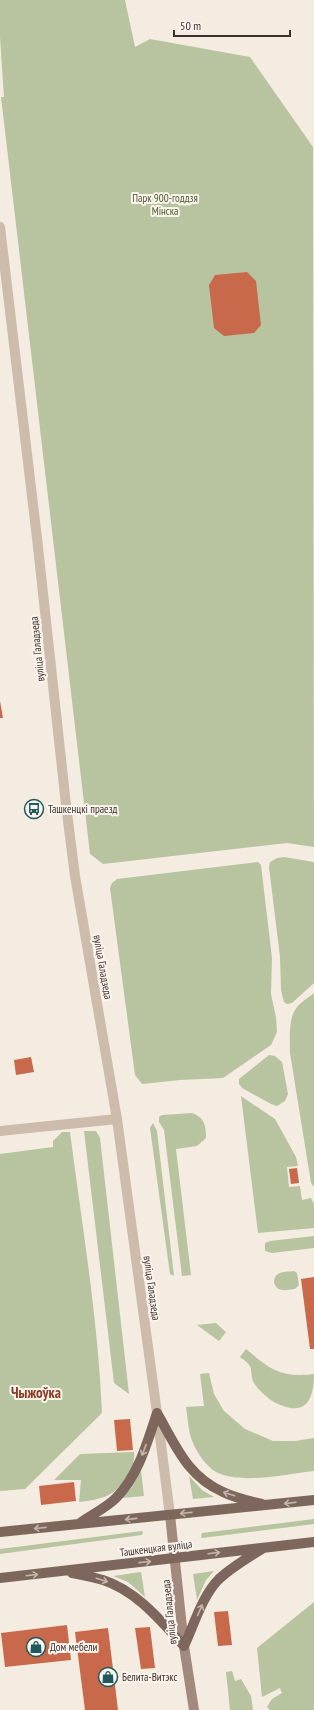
<svg xmlns="http://www.w3.org/2000/svg" width="314" height="1710" font-family="'PT Sans Narrow',sans-serif">
	<style>
		.green { fill: #b8c4a0 }
		.building { fill: #c8694b }
		.lines { fill: none; stroke-linecap: round; stroke-linejoin: round }
		.minor { stroke: #cdbbac; stroke-width: 10 }
		.tertiary { stroke: #cdbbac; stroke-width: 10 }
		.secondary { stroke: #a18a7d; stroke-width: 10 }
		.primary { stroke: #7d675c; stroke-width: 10 }
		.oneway { stroke: #c2b5ac }
		.labels { text-anchor: middle; dominant-baseline: central; stroke-width: 4; stroke-linejoin: round; paint-order: stroke }
		.park-label { font-size: 11px; fill: #4a5a2e; stroke: #fbf5ee }
		.street-label { font-size: 11px; fill: #3b302b; stroke: #fbf5ee }
		.poi-label { font-size: 11px; fill: #3b302b; stroke: #fbf5ee; text-anchor: start }
		.district-label { font-size: 15px; font-weight: bold; fill: #8c3b22; stroke: #fbf5ee }
	</style>
	<rect width="100%" height="100%" fill="#f4ebe1"/>
	<path class="green" d="M0,0H125L135,47L150,39L250,57L313,147L314,847L287,843L103,864L90,854L1,97H4L0,37Z
		M284,857L314,862V983L292,1003L287,1004L284,1002L281,990L280,957L269,867L270,862L277,858Z
		M258,862L261,865L272,958L271,994L276,1017L277,1032L271,1045L223,1078L180,1080L142,1084L135,1075L110,888L112,883L117,879Z
		M314,993V1187L311,1183L290,1053C290,1040 288,1022 295,1010C299,1003 308,998 314,993Z
		M269,1055L275,1056L282,1062L288,1094L285,1101L277,1106L271,1104L242,1088L239,1084V1079Z
		M241,1096L275,1119L296,1157L298,1166L287,1167L289,1187L300,1186L302,1200L311,1198L314,1204V1228L258,1233Z
		M192,1113C204,1117 206,1125 206,1138L197,1146L176,1149L191,1275L182,1276L164,1130L159,1122V1117L162,1115Z
		M153,1123L157,1131L174,1276L170,1274L150,1128Z
		M84,1131H96L100,1138L129,1394L114,1383Z
		M62,1132H70C82,1225 98,1319 102,1413L25,1489L0,1491V1154L53,1147V1141Z
		M314,1236V1248L272,1253L265,1251V1243L270,1241Z
		M294,1271L297,1273L299,1285L295,1289C291,1289 286,1291 282,1290C274,1289 271,1279 278,1274C282,1271 289,1272 294,1271Z
		M216,1323L226,1332L219,1341L197,1325Z
		M246,1349C270,1369 280,1378 314,1374C314,1396 308,1415 283,1406C277,1404 271,1401 267,1397C262,1393 257,1388 254,1383C248,1370 257,1369 240,1357Z
		M209,1373L214,1394L224,1411L245,1429L273,1441H295L314,1438V1471C286,1474 242,1485 216,1472C207,1467 197,1453 193,1443C188,1432 188,1419 186,1407L204,1406L200,1374Z
		M134,1452C135,1461 132,1468 127,1476C115,1497 102,1499 79,1502L81,1480H54L80,1454Z
		M141,1470L144,1496L122,1498L132,1487Z
		M189,1476L202,1490L214,1497L193,1499Z
		M314,1519V1524L202,1538L201,1537L202,1533Z
		M142,1531L143,1532L142,1535L0,1554V1549Z
		M214,1571L206,1580L197,1600L193,1574Z
		M141,1572L145,1597L128,1582L113,1576Z
		M314,1602V1710H270L267,1707L272,1699L282,1693L280,1688L262,1697L257,1648Z
		M232,1671L235,1681L241,1679L251,1696L253,1710H230L226,1672Z"/>
	<path class="building" d="M247,272L256,281L261,325L254,333L224,336L214,328L209,285L215,275Z
		M0,701L3,718H0Z
		M31,1057L34,1072L16,1075L14,1060Z
		M297,1168L299,1183L291,1184L289,1169Z
		M314,1277V1349H310L301,1279Z
		M130,1419L133,1450L117,1451L114,1420Z
		M74,1482L76,1501L41,1505L39,1486Z
		M228,1611L232,1645L218,1646L214,1612Z
		M67,1625L71,1660L5,1667L1,1633Z
		M150,1627L155,1668L141,1669L135,1628Z
		M108,1628L118,1710H85L75,1632Z"/>
	<g class="lines">
		<path class="minor" d="M0,1131L117,1119"/>
		<path class="tertiary" d="M0,227L37,538L66,805L75,876L117,1119L157,1413L170,1515"/>
		<path class="secondary" d="M170,1515L184,1646L194,1710"/>
		<path class="primary" d="M157,1413C176,1446 187,1476 223,1492C235,1498 249,1501 262,1504
			M80,1523C91,1515 106,1508 116,1498C138,1476 147,1443 157,1413
			M0,1532L314,1500
			M72,1573C82,1575 93,1577 103,1580C137,1591 161,1621 184,1646C194,1625 202,1596 219,1579C232,1567 247,1558 262,1549
			M0,1578L314,1542"/>
	</g>
	<defs><path id="oneway-shaft" d="M-6 0H5M1.5-3L5.5 0L1.5 3" fill="none" stroke-width="1.6" stroke-linecap="round" stroke-linejoin="round"/></defs>
	<g class="oneway">
		<use href="#oneway-shaft" transform="translate(144 1450) rotate(111)"/>
		<use href="#oneway-shaft" transform="translate(229 1494) rotate(-162)"/>
		<use href="#oneway-shaft" transform="translate(290 1503) rotate(173)"/>
		<use href="#oneway-shaft" transform="translate(186 1513) rotate(174)"/>
		<use href="#oneway-shaft" transform="translate(131 1519) rotate(174)"/>
		<use href="#oneway-shaft" transform="translate(40 1528) rotate(174)"/>
		<use href="#oneway-shaft" transform="translate(214 1553) rotate(-7)"/>
		<use href="#oneway-shaft" transform="translate(145 1562) rotate(-6)"/>
		<use href="#oneway-shaft" transform="translate(32 1575) rotate(-7)"/>
		<use href="#oneway-shaft" transform="translate(102 1580) rotate(18)"/>
		<use href="#oneway-shaft" transform="translate(200 1610) rotate(-66)"/>
	</g>
	<defs>
		<g id="bus-ring" transform="scale(1)"><circle r="9.5" fill="#fbf5ee" stroke="#1f5a5e" stroke-width="1.5"/><path d="M-5-6H5V4H4V6H2V4H-2V6H-4V4H-5ZM-3.5-4V0h7V-4ZM-3.5 1.2v1.5H-2V1.2ZM2 1.2v1.5H3.5V1.2Z" fill="#1f5a5e"/></g>
		<g id="shop-ring" transform="scale(1)"><circle r="9.5" fill="#fbf5ee" stroke="#1f5a5e" stroke-width="1.5"/><path d="M-5-2.5h2.3a2.7 3.5 0 0 1 5.4 0H5L5.5 6h-11ZM-1.5-2.5h3a1.5 2.3 0 0 0-3 0Z" fill="#1f5a5e"/></g>
	</defs>
	<g fill-rule="evenodd">
		<use href="#bus-ring" x="34" y="809"/>
		<use href="#shop-ring" x="36" y="1647"/>
		<use href="#shop-ring" x="108" y="1677"/>
	</g>
	<g class="labels">
		<g class="park-label">
			<text x="165" y="198">Парк 900-годдзя<tspan x="165" dy="13">Мінска</tspan></text>
		</g>
		<g class="street-label">
			<text transform="translate(37 649) rotate(-96)">вуліца Галадзеда</text>
			<text transform="translate(103 967) rotate(80)">вуліца Галадзеда</text>
			<text transform="translate(152 1288) rotate(82)">вуліца Галадзеда</text>
			<text transform="translate(156 1548) rotate(-7)">Ташкенцкая вуліца</text>
			<text transform="translate(169 1612) rotate(-96)">вуліца Галадзеда</text>
		</g>
		<g class="poi-label">
			<text x="48" y="809">Ташкенцкі праезд</text>
			<text x="50" y="1647">Дом мебели</text>
			<text x="122" y="1677">Белита-Витэкс</text>
		</g>
		<g class="district-label">
			<text x="36" y="1392">Чыжоўка</text>
		</g>
	</g>
	<path d="M174 30v6h116v-6" fill="none" stroke="#3b302b" stroke-width="2"/>
	<text x="180" y="30" font-size="12" fill="#3b302b" stroke="#fbf5ee" stroke-width="3" paint-order="stroke">50 m</text>
</svg>
